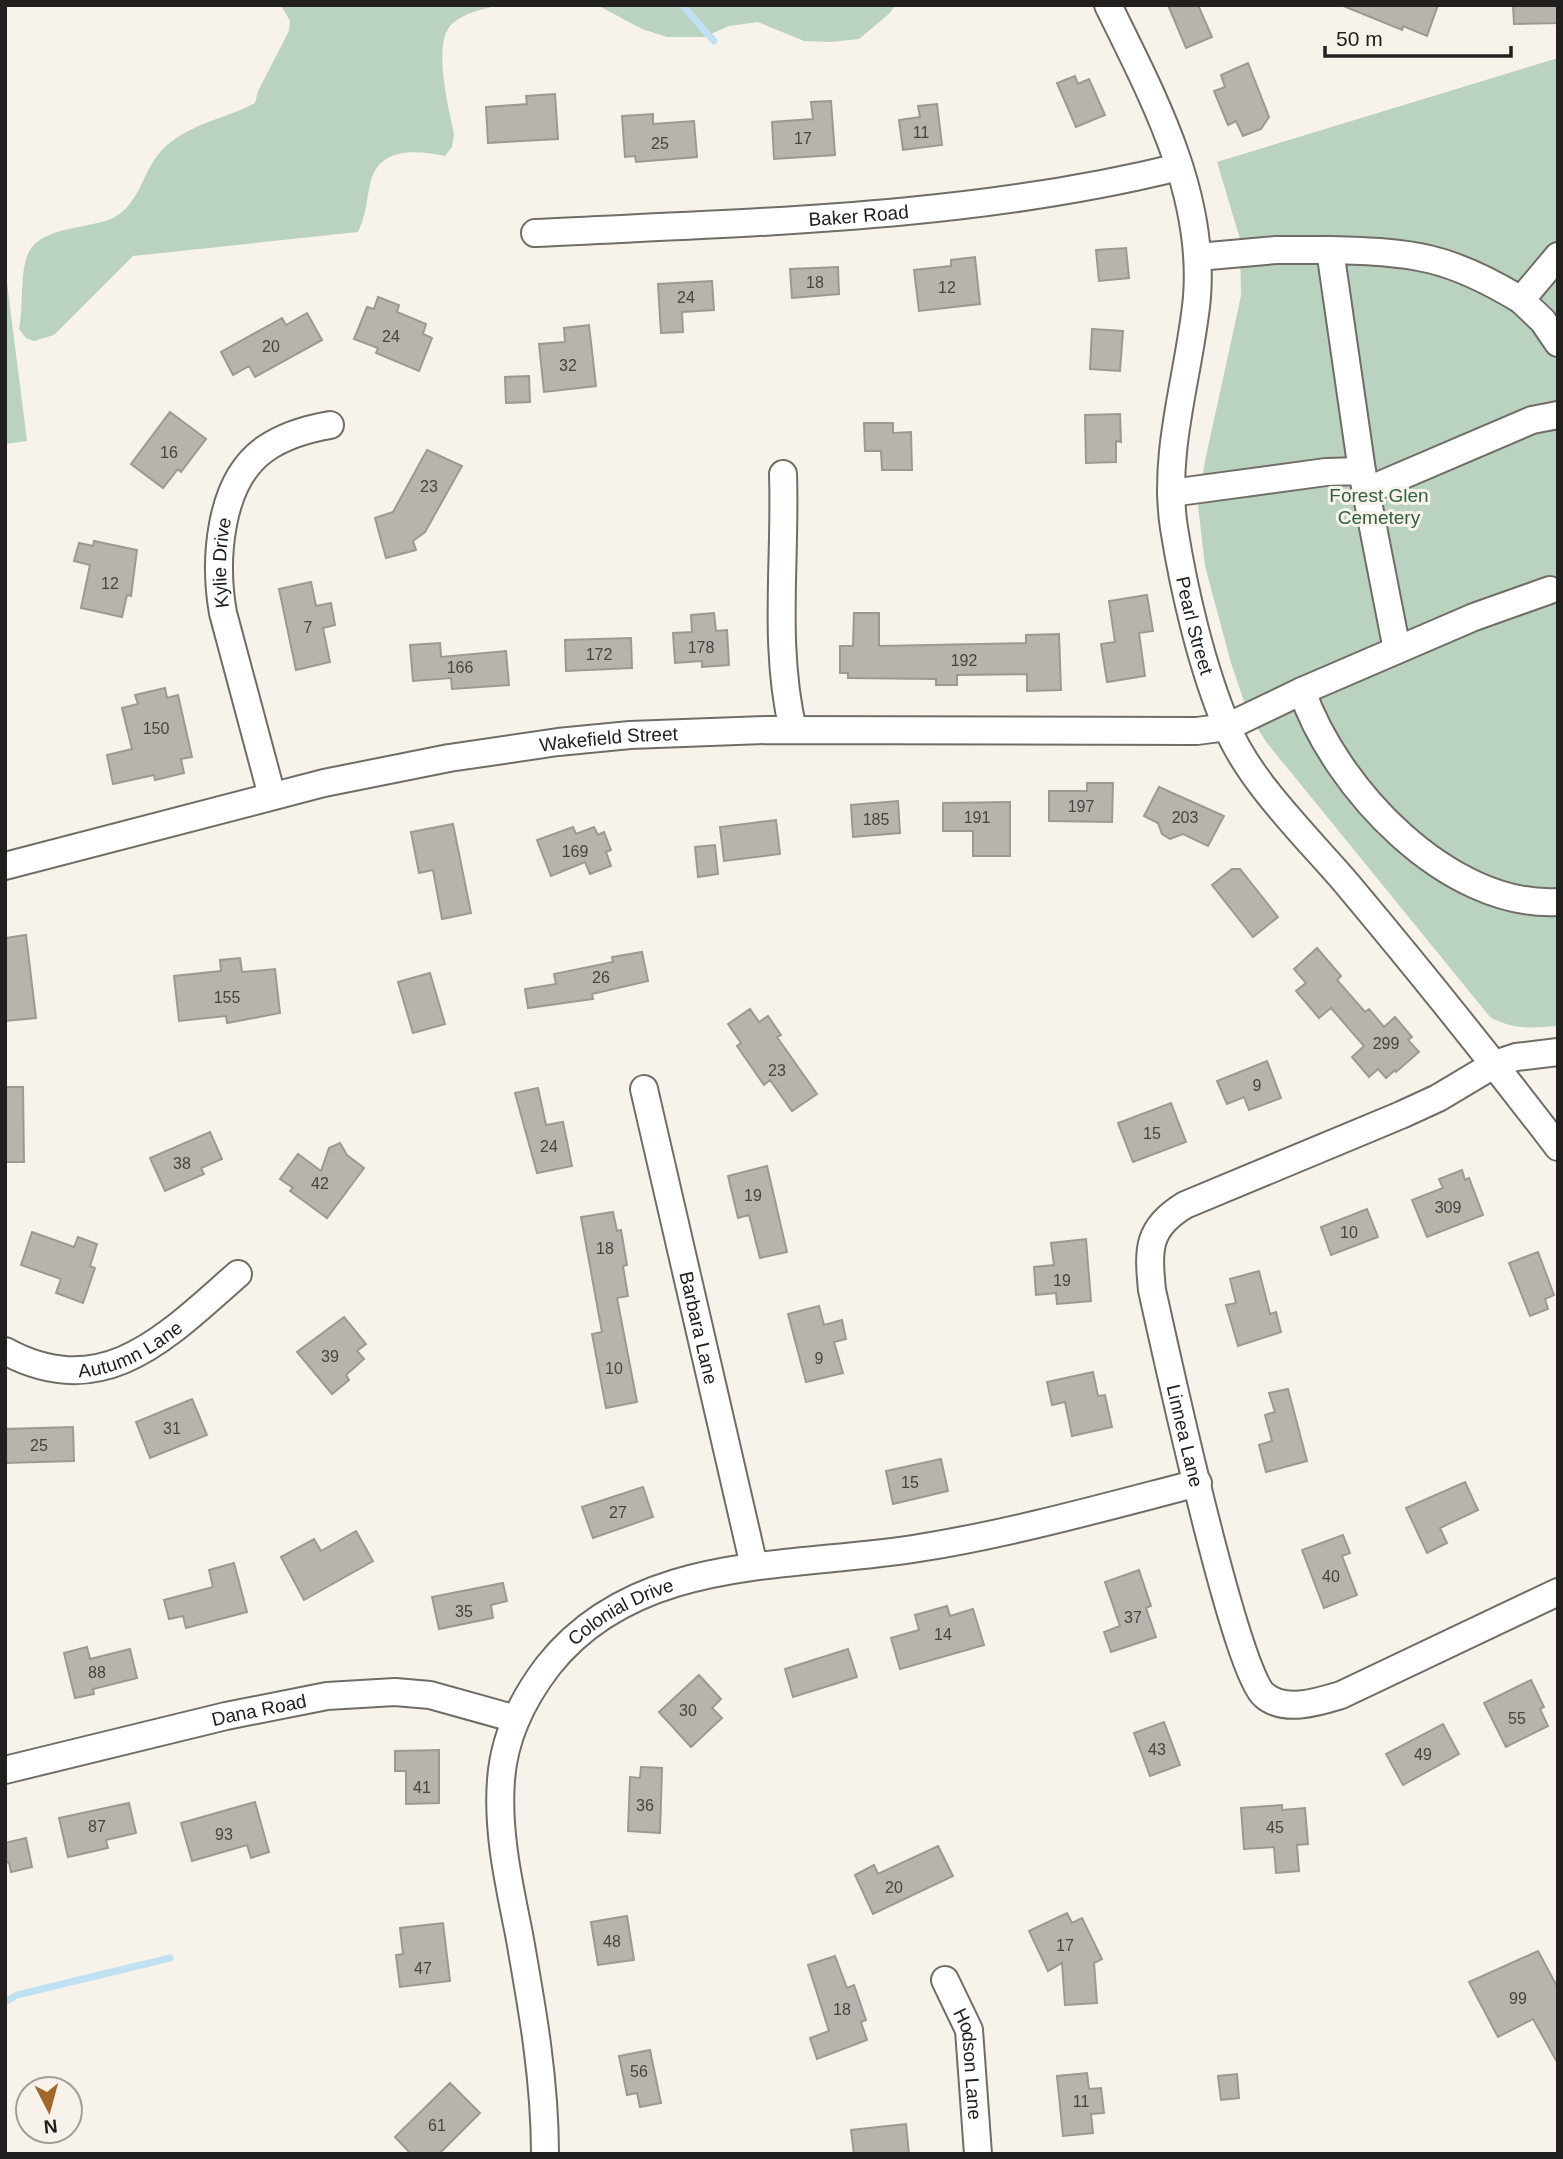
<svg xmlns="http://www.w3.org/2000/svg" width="1563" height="2159" font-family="Arial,sans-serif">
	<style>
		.green { fill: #bad2c0 }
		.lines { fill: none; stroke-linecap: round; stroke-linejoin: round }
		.stream { stroke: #c0e1f2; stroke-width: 7 }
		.building { fill: #b7b4ac; stroke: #9d9992; stroke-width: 2 }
		.minor-casing { stroke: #706d66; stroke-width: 30 }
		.minor { stroke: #fff; stroke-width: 26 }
		.labels { text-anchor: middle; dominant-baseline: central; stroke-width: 6; stroke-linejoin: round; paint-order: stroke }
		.number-label { font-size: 16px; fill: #474542 }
		.street-label { font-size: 19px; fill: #22201e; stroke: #f7f3eb }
		.park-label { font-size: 19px; fill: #336041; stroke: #f7f3eb }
	</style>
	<rect width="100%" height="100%" fill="#f7f3eb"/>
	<path class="green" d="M281,5H498C482,10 466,12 453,23C431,41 449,109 454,134L452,147L445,156C417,150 377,146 370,185C366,202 366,216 358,232L133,256L54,335L34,341L26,338L19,329C24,307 19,267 30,250C45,226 89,229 113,218C142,203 142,168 165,147C191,123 225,119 255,103L258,91L289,31L290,21Z
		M597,5H895L890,13L859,39L830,42L804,41L758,22L729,26L704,37H667L642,29Z
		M1558,58V1026C1532,1028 1513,1030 1490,1017L1267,743L1249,716L1231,663L1205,566L1198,506L1205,461L1241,296L1240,239L1217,162Z
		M5,267L27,441L5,444Z"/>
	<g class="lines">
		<path class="stream" d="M682,5L714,41
			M5,2002L17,1995L170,1958"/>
	</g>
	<path class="building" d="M1168,5H1198L1212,37L1186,48Z
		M1341,5H1438L1427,36L1403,26L1402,30Z
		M1513,5H1558V23L1514,24Z
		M1248,63L1269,117L1261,129L1243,136L1236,121L1228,125L1214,91L1225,87L1221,75Z
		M1075,76L1078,84L1089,79L1105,115L1076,127L1057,83Z
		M555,94L558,139L488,143L486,107L527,104L526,96Z
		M831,101L835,155L774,159L772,122L813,119L811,102Z
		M937,104L942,145L903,150L899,120L920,117L918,106Z
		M653,114V124L694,121L697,157L636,162L635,156L625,157L622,116Z
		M1126,248L1129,278L1099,281L1096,250Z
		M975,257L980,304L919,311L914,270L951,266V260Z
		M838,267L839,294L792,298L790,269Z
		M712,281L714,310L682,312L683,332L661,333L658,284Z
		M378,297L399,305L397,312L426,324L423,334L432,338L419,371L376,353L378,348L354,339L367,307L374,309Z
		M307,313L322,340L255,377L249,366L233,375L221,352L282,318L286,325Z
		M589,325L596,386L544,392L539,344L565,342L564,328Z
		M1092,329L1123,331L1120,371L1090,369Z
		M529,376L530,402L506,403L505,377Z
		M170,412L206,439L181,472L178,469L163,488L131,464Z
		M1120,414L1121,442L1116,441V462L1086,463L1085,415Z
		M864,423H893V433L911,432L912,470H882L881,451H865Z
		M427,450L462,466L425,532L413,541L416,550L386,558L375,518L393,512Z
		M94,541L137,550L131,596L127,595L122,617L81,608L90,565L74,561L79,543L93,546Z
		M311,582L316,606L331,603L335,625L323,628L330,662L296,670L279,589Z
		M1147,595L1153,631L1139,633L1145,676L1107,682L1101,644L1115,642L1109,601Z
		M714,613L716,631L727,630L729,665L702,667V661L675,663L673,633L692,632L691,615Z
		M854,613H879V646L1026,643V635L1059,634L1061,690L1027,691V674L957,675V685H936V679L848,678V673H840V646H853Z
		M631,638L632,668L566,671L565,640Z
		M440,643L441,657L506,651L509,685L452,689L451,678L413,681L410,645Z
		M165,688L167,698L178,695L192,757L181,759L184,773L155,780L154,775L113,784L107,755L132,749L122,708L138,704L135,695Z
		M1087,783H1113L1112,822L1049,821V791H1087Z
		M1159,787L1224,816L1208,846L1183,834L1170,839L1162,834L1158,823L1144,816Z
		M898,801L900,833L853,837L851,805Z
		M1010,802V856H973V831H943V803Z
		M776,820L780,854L724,861L720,827Z
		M453,824L471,913L442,919L433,870L419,873L411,832Z
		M573,827L576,834L594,827L598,835L604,832L611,850L606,852L611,866L590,874L585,862L551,876L537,840Z
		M715,845L718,874L698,877L695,847Z
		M1232,869H1240L1278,917L1253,937L1212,885Z
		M26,935L36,1018L5,1021V938Z
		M1317,948L1341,976L1337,980L1365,1012L1369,1009L1384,1027L1395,1017L1412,1037L1408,1040L1419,1052L1396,1072L1395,1070L1386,1078L1378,1069L1369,1077L1352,1057L1364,1046L1331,1008L1319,1018L1296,991L1306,983L1294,969Z
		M642,952L648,981L592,994L593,999L528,1008L525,989L556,984L554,974L613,962L612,957Z
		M240,958L242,972L275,969L280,1013L227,1023L226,1016L179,1021L174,976L221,971L220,960Z
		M430,973L445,1024L413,1033L398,982Z
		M750,1009L759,1022L768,1016L781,1035L777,1037L817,1094L792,1111L770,1080L764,1085L737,1046L741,1043L728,1024Z
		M1267,1061L1281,1098L1249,1110L1244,1097L1227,1104L1217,1081Z
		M5,1087H23L24,1162H5Z
		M538,1088L546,1125L563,1122L572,1166L537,1173L515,1093Z
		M1171,1103L1186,1142L1133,1162L1118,1123Z
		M210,1132L222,1159L201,1168L204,1174L165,1191L150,1158Z
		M340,1143L347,1155L364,1168L327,1218L290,1191L293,1188L280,1179L298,1154L321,1171L329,1148Z
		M767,1166L787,1252L760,1258L749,1215L738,1218L728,1176Z
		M1462,1170L1465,1180L1469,1178L1483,1215L1427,1237L1412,1200L1443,1188L1439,1179Z
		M1367,1209L1378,1237L1331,1255L1321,1227Z
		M613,1212L617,1231L621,1230L627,1265L623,1266L628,1296L617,1298L637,1402L606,1408L592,1334L602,1332L581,1217Z
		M32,1232L74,1247L78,1237L97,1244L90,1266L95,1268L83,1303L56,1293L61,1279L21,1265Z
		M1086,1239L1091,1301L1057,1304L1056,1293L1036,1295L1034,1267L1054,1265L1051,1243Z
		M1538,1252L1554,1295L1545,1299L1548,1309L1530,1316L1509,1263Z
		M1259,1271L1270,1314L1276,1312L1281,1332L1238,1346L1226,1305L1236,1303L1230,1279Z
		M819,1306L824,1325L842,1320L846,1339L834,1342L843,1373L806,1382L788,1314Z
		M344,1317L366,1344L357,1351L364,1359L346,1375L349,1380L332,1394L297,1352Z
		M1093,1372L1098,1396L1105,1395L1112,1427L1072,1436L1065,1402L1052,1405L1047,1382Z
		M1288,1389L1307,1461L1266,1472L1259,1445L1272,1441L1265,1415L1275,1412L1269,1393Z
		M192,1399L207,1435L150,1458L136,1422Z
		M73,1427L74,1461L5,1463V1429Z
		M941,1459L948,1491L893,1504L886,1471Z
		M1465,1482L1478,1510L1440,1528L1447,1543L1427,1553L1406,1508Z
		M643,1487L653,1517L593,1538L582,1507Z
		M356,1531L373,1561L304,1600L281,1557L314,1539L321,1551Z
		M1343,1535L1350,1553L1342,1556L1357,1595L1324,1608L1302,1550Z
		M234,1563L247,1612L186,1628L183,1616L169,1619L164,1600L213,1587L209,1570Z
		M1139,1570L1151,1606L1146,1608L1156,1637L1111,1652L1104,1632L1120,1626L1105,1582Z
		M503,1583L507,1601L491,1605L493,1618L439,1629L432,1597Z
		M947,1606L950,1616L973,1609L984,1645L900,1669L891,1638L919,1630L915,1615Z
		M87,1647L90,1659L130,1649L137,1678L93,1689L94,1694L75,1698L64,1653Z
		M848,1649L857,1677L793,1697L785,1669Z
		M699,1675L721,1699L712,1708L722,1718L691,1747L659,1712Z
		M1531,1680L1544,1707L1540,1709L1548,1726L1506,1747L1484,1703Z
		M1164,1722L1180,1765L1150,1776L1134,1733Z
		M1443,1724L1459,1754L1403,1785L1386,1754Z
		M439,1750V1803L406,1804V1771H395V1751Z
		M641,1767L662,1768L660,1833L628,1831L630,1777L640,1778Z
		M255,1802L269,1852L251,1858L247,1845L192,1861L181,1823Z
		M129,1803L136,1833L106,1840L108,1848L68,1857L59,1818Z
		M1282,1805V1810L1305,1808L1308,1844L1297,1845L1299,1871L1276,1873L1274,1847L1244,1849L1241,1808Z
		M26,1838L32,1867L11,1872L9,1862L5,1863V1843Z
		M938,1846L953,1876L873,1914L855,1875L874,1865L878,1874Z
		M1067,1913L1072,1923L1082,1918L1102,1959L1094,1963L1097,2003L1065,2005L1062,1963L1048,1971L1029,1931Z
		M627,1916L634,1960L598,1965L591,1922Z
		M443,1923L450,1981L400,1987L396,1955L403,1954L400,1928Z
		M1538,1951L1558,1988V2064L1533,2019L1498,2037L1469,1982Z
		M835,1956L847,1988L854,1985L866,2020L861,2022L867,2040L817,2059L810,2038L829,2031L808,1965Z
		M650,2050L661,2103L640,2107L637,2093L627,2095L619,2056Z
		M1087,2073L1089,2089L1101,2088L1104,2113L1091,2114L1093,2133L1063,2136L1057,2076Z
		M1237,2074L1239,2098L1221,2100L1218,2076Z
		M450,2083L480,2113L439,2154H411L395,2137Z
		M906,2124L909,2154H854L851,2130Z"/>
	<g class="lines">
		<g class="minor-casing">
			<g id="minor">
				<path id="s1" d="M1108,5C1153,97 1205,192 1197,297C1190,373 1162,451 1174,528C1184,591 1202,668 1227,727C1250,783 1309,839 1348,885C1420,971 1490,1058 1558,1147"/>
				<path id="s2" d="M535,233C751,222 969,219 1179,167"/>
				<path d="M1558,256L1521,300L1543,321L1558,343"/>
				<path d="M1198,257L1276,250H1330"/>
				<path d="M1362,471L1330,250C1413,252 1449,256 1521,300"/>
				<path d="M783,474C786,560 773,645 793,730"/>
				<path d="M1366,491L1532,420L1558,415"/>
				<path d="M1171,493L1326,472L1362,471L1397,650"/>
				<path d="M1302,691L1474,617L1550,590"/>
				<path id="s3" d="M272,796L223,613C214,562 218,482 265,449C285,435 307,429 330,425"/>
				<path id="s4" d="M5,866L324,783L449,758L558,742L630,735L766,730L1197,731L1227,727L1302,691C1335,787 1447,908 1558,902"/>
				<path id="s5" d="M1558,1052L1516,1057L1495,1064L1438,1098L1401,1115L1185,1205C1147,1228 1148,1249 1152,1290C1165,1348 1235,1672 1264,1695C1284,1713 1318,1702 1341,1695L1558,1592"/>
				<path id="s6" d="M644,1089L754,1566"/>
				<path id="s7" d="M5,1351C104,1405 168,1335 238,1274"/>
				<path id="s8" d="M5,1770L226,1716L327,1696L395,1692L430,1695L516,1719"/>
				<path id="s9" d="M945,1980L969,2030L978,2154"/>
				<path id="s10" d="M545,2154C545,2079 532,2007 519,1934C509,1884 497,1832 501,1780C504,1737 522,1700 548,1666C637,1553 791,1569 919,1548C1013,1533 1105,1507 1198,1483"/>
			</g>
		</g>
		<use href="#minor" class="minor"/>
	</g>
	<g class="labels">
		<g class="number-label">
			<text x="921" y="132">11</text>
			<text x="803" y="138">17</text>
			<text x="660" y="143">25</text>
			<text x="815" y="282">18</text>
			<text x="947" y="287">12</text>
			<text x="686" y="297">24</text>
			<text x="391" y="336">24</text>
			<text x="271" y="346">20</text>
			<text x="568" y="365">32</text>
			<text x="169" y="452">16</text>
			<text x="429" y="486">23</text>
			<text x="110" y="583">12</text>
			<text x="308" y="627">7</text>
			<text x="701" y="647">178</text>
			<text x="599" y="654">172</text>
			<text x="964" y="660">192</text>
			<text x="460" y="667">166</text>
			<text x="156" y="728">150</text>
			<text x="1081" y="806">197</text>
			<text x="977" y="817">191</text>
			<text x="1185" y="817">203</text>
			<text x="876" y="819">185</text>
			<text x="575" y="851">169</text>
			<text x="601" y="977">26</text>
			<text x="227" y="997">155</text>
			<text x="1386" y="1043">299</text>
			<text x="777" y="1070">23</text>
			<text x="1257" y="1085">9</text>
			<text x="1152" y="1133">15</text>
			<text x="549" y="1146">24</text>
			<text x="182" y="1163">38</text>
			<text x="320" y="1183">42</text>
			<text x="753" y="1195">19</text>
			<text x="1448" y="1207">309</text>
			<text x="1349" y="1232">10</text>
			<text x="605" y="1248">18</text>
			<text x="1062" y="1280">19</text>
			<text x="330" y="1356">39</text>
			<text x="819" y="1358">9</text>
			<text x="614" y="1368">10</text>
			<text x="172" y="1428">31</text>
			<text x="39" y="1445">25</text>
			<text x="910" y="1482">15</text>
			<text x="618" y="1512">27</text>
			<text x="1331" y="1576">40</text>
			<text x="464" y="1611">35</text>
			<text x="1133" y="1617">37</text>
			<text x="943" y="1634">14</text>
			<text x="97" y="1672">88</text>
			<text x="688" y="1710">30</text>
			<text x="1517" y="1718">55</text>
			<text x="1157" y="1749">43</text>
			<text x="1423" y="1754">49</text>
			<text x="422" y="1787">41</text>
			<text x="645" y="1805">36</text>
			<text x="97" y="1826">87</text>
			<text x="1275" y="1827">45</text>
			<text x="224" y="1834">93</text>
			<text x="894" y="1887">20</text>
			<text x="612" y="1941">48</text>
			<text x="1065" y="1945">17</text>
			<text x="423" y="1968">47</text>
			<text x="1518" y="1998">99</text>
			<text x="842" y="2009">18</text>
			<text x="639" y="2071">56</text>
			<text x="1081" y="2101">11</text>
			<text x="437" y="2125">61</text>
		</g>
		<g class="street-label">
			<text stroke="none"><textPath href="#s2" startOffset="324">Baker Road</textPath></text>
			<text stroke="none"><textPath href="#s3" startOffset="240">Kylie Drive</textPath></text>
			<text stroke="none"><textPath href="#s1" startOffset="642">Pearl Street</textPath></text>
			<text stroke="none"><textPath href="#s4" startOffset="618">Wakefield Street</textPath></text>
			<text stroke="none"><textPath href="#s6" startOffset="245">Barbara Lane</textPath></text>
			<text stroke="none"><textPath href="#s7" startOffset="133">Autumn Lane</textPath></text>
			<text stroke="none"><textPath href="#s5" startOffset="654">Linnea Lane</textPath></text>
			<text stroke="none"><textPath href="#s10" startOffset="595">Colonial Drive</textPath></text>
			<text stroke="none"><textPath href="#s8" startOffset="261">Dana Road</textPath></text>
			<text stroke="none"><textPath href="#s9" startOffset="89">Hodson Lane</textPath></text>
		</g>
		<g class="park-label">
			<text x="1379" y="495">Forest Glen<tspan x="1379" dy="22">Cemetery</tspan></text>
		</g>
	</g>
	<rect width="1563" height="2159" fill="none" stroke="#22201e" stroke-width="14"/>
	<g transform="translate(49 2110) rotate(174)"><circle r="33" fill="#f7f3eb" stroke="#a29f99" stroke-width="2"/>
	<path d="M0-5L12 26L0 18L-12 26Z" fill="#a3672a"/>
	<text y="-10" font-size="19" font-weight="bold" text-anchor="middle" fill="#22201e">N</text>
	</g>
	<path d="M1325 46v10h186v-10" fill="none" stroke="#22201e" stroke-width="3.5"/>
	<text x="1336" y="46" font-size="21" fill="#22201e" stroke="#f7f3eb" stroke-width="5" paint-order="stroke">50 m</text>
</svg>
